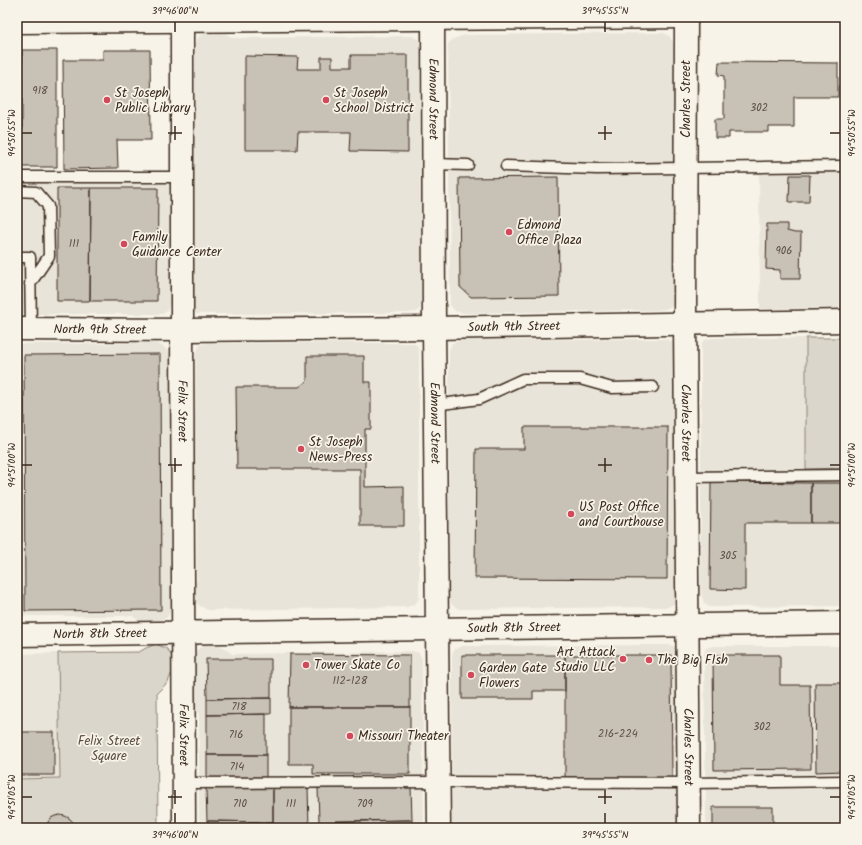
<svg xmlns="http://www.w3.org/2000/svg" width="862" height="845" font-family="Kalam,sans-serif">
	<style>
		.built { fill: #e9e4d9 }
		.green { fill: #dbd6cb; stroke: #8b8074 }
		.building { fill: #c8c1b6; stroke: #3b2a1e }
		.lines { fill: none; stroke-linecap: round; stroke-linejoin: round }
		.lane-casing { stroke: #3b2a1e; stroke-width: 13 }
		.secondary-casing { stroke: #3b2a1e; stroke-width: 25 }
		.lane { stroke: #f7f3e8; stroke-width: 10 }
		.secondary { stroke: #f7f3e8; stroke-width: 22 }
		.ticks { fill: none; stroke: #3b2a1e; stroke-width: 1.5 }
		.poi-dot { fill: #d1495b; stroke: #f7f3e8; stroke-width: 1.5 }
		.labels { text-anchor: middle; dominant-baseline: central; stroke-width: 3.5; stroke-linejoin: round; paint-order: stroke }
		.number-label { font-size: 11px; fill: #5e5044 }
		.poi-label { font-size: 13px; fill: #3b2a1e; stroke: #f7f3e8; text-anchor: start }
		.street-label { font-size: 13px; fill: #3b2a1e; stroke: #f7f3e8 }
		.park-label { font-size: 13px; fill: #5b4c41; stroke: #f7f3e8 }
		.neatline { fill: none; stroke: #3b2a1e; stroke-width: 1.5 }
		.ticks-label { font-size: 10px; text-anchor: middle; fill: #3b2a1e }
	</style>
	<rect width="100%" height="100%" fill="#f7f3e8"/>
	<filter id="ink" filterUnits="userSpaceOnUse"><feTurbulence type="fractalNoise" baseFrequency=".025" numOctaves="2"/><feDisplacementMap in="SourceGraphic" scale="8" xChannelSelector="R" yChannelSelector="G"/><feConvolveMatrix kernelMatrix="1 2 1 2 8 2 1 2 1" color-interpolation-filters="sRGB"/></filter>
	<g filter="url(#ink)">
		<path class="built" d="M217,30L224,32L232,38L412,36L418,39L420,45L421,299L420,309L416,312L408,313L197,314L191,310L193,224L195,187V43L199,36L207,32Z
			M664,33L669,36L674,43L676,299L672,306L665,309L656,310L464,313L455,311L450,305V300L448,44L453,39L465,35Z
			M845,172V308L760,309L759,173Z
			M17,181H169L174,185L175,215L170,259V303L167,311L162,314H17Z
			M712,338H806V480L845,481V606L709,607L704,603L701,594V345L704,340Z
			M666,339L673,342L677,350L679,595L675,603L668,607H656L459,609L452,605L449,597V350L452,343L462,340Z
			M157,343L164,347L169,353L170,361L171,604L170,613L166,618L159,620L140,621L132,616H17V344Z
			M208,343H412L418,346L419,353V598L415,604L407,607L208,610L200,606L194,601L192,585L197,580V510L191,502V423L195,417L196,353L200,345Z
			M213,644L222,646L232,654L413,651L419,653L422,659L424,828H199V714L192,705L193,659L196,651L203,645Z
			M667,645L674,646L678,650L680,828H452V655L455,649L463,646Z
			M714,646H845V828H706L704,654L706,648Z
			M58,653L60,778L17,779V654Z"/>
		<path class="green" d="M806,338H845V468L806,469Z
			M156,644L167,649L173,658L172,672L168,682L157,693L158,828H17V779L60,778L58,653L139,652L146,648Z"/>
		<path class="building" d="M22,50H57V167H17V131H22Z
			M103,50H150L151,140H117L118,168L64,169L63,60H103Z
			M351,55H408V152L350,151L351,132H298L297,150H245V56L298,57L297,69H321V57H332V67H351Z
			M719,62L838,63V97H794V127H769V132H729V138H715V119H724V76L718,75Z
			M790,175H810L809,202H789Z
			M558,177L559,296L471,297L460,287L459,178Z
			M57,188H91L90,301H57Z
			M91,188H158L157,301H90Z
			M767,224H787V231L795,233H801L800,279H780V270L766,269Z
			M160,354L161,610L25,611L24,355Z
			M307,356H364V382H371V429H365V487L404,486V526H360V469H237L236,387H299L307,381Z
			M524,427H668L667,579L475,578L476,449H524Z
			M711,482L811,483V523H745V590L710,589Z
			M811,483H845V523H811Z
			M290,654L410,655V707H289Z
			M462,655H565V691H533V699H462Z
			M565,655H671L672,778L565,779Z
			M713,655H780V685H810L811,769L714,770Z
			M206,659H271V698L207,699Z
			M815,683H845V771L816,772Z
			M271,698V714L207,715V699Z
			M289,707H410V774H313V764H289Z
			M266,714V755H207V715Z
			M17,732H54V775H17Z
			M207,755H266V778H207Z
			M308,786L309,828H273V787Z
			M411,786L412,820L319,822L318,787Z
			M273,787V822L207,821L206,788Z
			M713,807H773V828H713Z
			M60,815L65,816L69,818L73,822L75,828H46L48,822L51,818L55,816Z
			M412,820V828H335V821Z
			M207,821L273,822V828H207Z"/>
		<g class="lines">
			<g class="lane-casing">
				<path id="lane" d="M433,164L468,165
					M506,166L597,169L845,166
					M17,177H182
					M17,191L36,192L48,206L49,256L30,284
					M17,257H30L31,330
					M435,405L479,399L523,379H580L612,388L653,387
					M687,477L845,475
					M184,783L438,782L689,783L845,781"/>
			</g>
			<g class="secondary-casing">
				<g id="secondary">
					<path id="s1" d="M182,17V330L184,828"/>
					<path id="s2" d="M433,17L434,328L439,828"/>
					<path id="s3" d="M686,17L685,323L689,828"/>
					<path d="M17,22L688,17"/>
					<path id="s4" d="M17,329L182,330L434,328L845,321"/>
					<path id="s5" d="M17,635L845,623"/>
				</g>
			</g>
			<use href="#lane" class="lane"/>
			<use href="#secondary" class="secondary"/>
		</g>
	</g>
	<path class="ticks" d="M175,22V32M605,22V32M175,126V140M605,126V140M22,133H32M168,133H182M598,133H612M830,133H840M175,458V472M605,458V472M22,465H32M168,465H182M598,465H612M830,465H840M175,790V804M605,790V804M22,797H32M168,797H182M598,797H612M830,797H840M175,813V823M605,813V823"/>
	<g class="poi-dot">
		<circle cx="107" cy="100" r="4"/>
		<circle cx="326" cy="100" r="4"/>
		<circle cx="509" cy="232" r="4"/>
		<circle cx="124" cy="244" r="4"/>
		<circle cx="301" cy="449" r="4"/>
		<circle cx="571" cy="514" r="4"/>
		<circle cx="623" cy="659" r="4"/>
		<circle cx="649" cy="660" r="4"/>
		<circle cx="306" cy="665" r="4"/>
		<circle cx="471" cy="675" r="4"/>
		<circle cx="350" cy="736" r="4"/>
	</g>
	<g class="labels">
		<g class="number-label">
			<text x="40" y="91">918</text>
			<text x="759" y="108">302</text>
			<text x="74" y="244">111</text>
			<text x="784" y="251">906</text>
			<text x="728" y="556">305</text>
			<text x="350" y="681">112-128</text>
			<text x="239" y="707">718</text>
			<text x="762" y="727">302</text>
			<text x="618" y="734">216-224</text>
			<text x="236" y="735">716</text>
			<text x="237" y="767">714</text>
			<text x="240" y="804">710</text>
			<text x="291" y="804">111</text>
			<text x="365" y="804">709</text>
		</g>
		<g class="poi-label">
			<text x="115" y="93">St Joseph<tspan x="115" dy="15">Public Library</tspan></text>
			<text x="334" y="93">St Joseph<tspan x="334" dy="15">School District</tspan></text>
			<text x="517" y="225">Edmond<tspan x="517" dy="15">Office Plaza</tspan></text>
			<text x="132" y="237">Family<tspan x="132" dy="15">Guidance Center</tspan></text>
			<text x="309" y="442">St Joseph<tspan x="309" dy="15">News-Press</tspan></text>
			<text x="579" y="507">US Post Office<tspan x="579" dy="15">and Courthouse</tspan></text>
			<text x="615" y="652" text-anchor="end">Art Attack<tspan x="615" dy="15">Studio LLC</tspan></text>
			<text x="657" y="660">The Big FIsh</text>
			<text x="314" y="665">Tower Skate Co</text>
			<text x="479" y="668">Garden Gate<tspan x="479" dy="15">Flowers</tspan></text>
			<text x="358" y="736">Missouri Theater</text>
		</g>
		<g class="street-label">
			<text stroke="none"><textPath href="#s2" startOffset="82">Edmond Street</textPath></text>
			<text transform="translate(686 99) rotate(-90)">Charles Street</text>
			<text stroke="none"><textPath href="#s4" startOffset="497">South 9th Street</textPath></text>
			<text stroke="none"><textPath href="#s4" startOffset="83">North 9th Street</textPath></text>
			<text stroke="none"><textPath href="#s1" startOffset="394">Felix Street</textPath></text>
			<text stroke="none"><textPath href="#s2" startOffset="406">Edmond Street</textPath></text>
			<text stroke="none"><textPath href="#s3" startOffset="406">Charles Street</textPath></text>
			<text stroke="none"><textPath href="#s5" startOffset="497">South 8th Street</textPath></text>
			<text stroke="none"><textPath href="#s5" startOffset="83">North 8th Street</textPath></text>
			<text stroke="none"><textPath href="#s1" startOffset="718">Felix Street</textPath></text>
			<text stroke="none"><textPath href="#s3" startOffset="730">Charles Street</textPath></text>
		</g>
		<g class="park-label">
			<text x="109" y="741">Felix Street<tspan x="109" dy="15">Square</tspan></text>
		</g>
	</g>
	<rect width="862" height="845" fill="none" stroke="#f7f3e8" stroke-width="44"/>
	<rect x="22" y="22" width="818" height="801" class="neatline"/>
	<g class="ticks-label">
		<text x="175" y="14">39°46'00"N</text>
		<text x="605" y="14">39°45'55"N</text>
		<text transform="translate(851 133) rotate(-90)" y="4">94°50'55"W</text>
		<text transform="translate(11 133) rotate(-90)" y="4">94°50'55"W</text>
		<text transform="translate(851 465) rotate(-90)" y="4">94°51'00"W</text>
		<text transform="translate(11 465) rotate(-90)" y="4">94°51'00"W</text>
		<text transform="translate(851 797) rotate(-90)" y="4">94°51'05"W</text>
		<text transform="translate(11 797) rotate(-90)" y="4">94°51'05"W</text>
		<text x="175" y="838">39°46'00"N</text>
		<text x="605" y="838">39°45'55"N</text>
	</g>
</svg>
